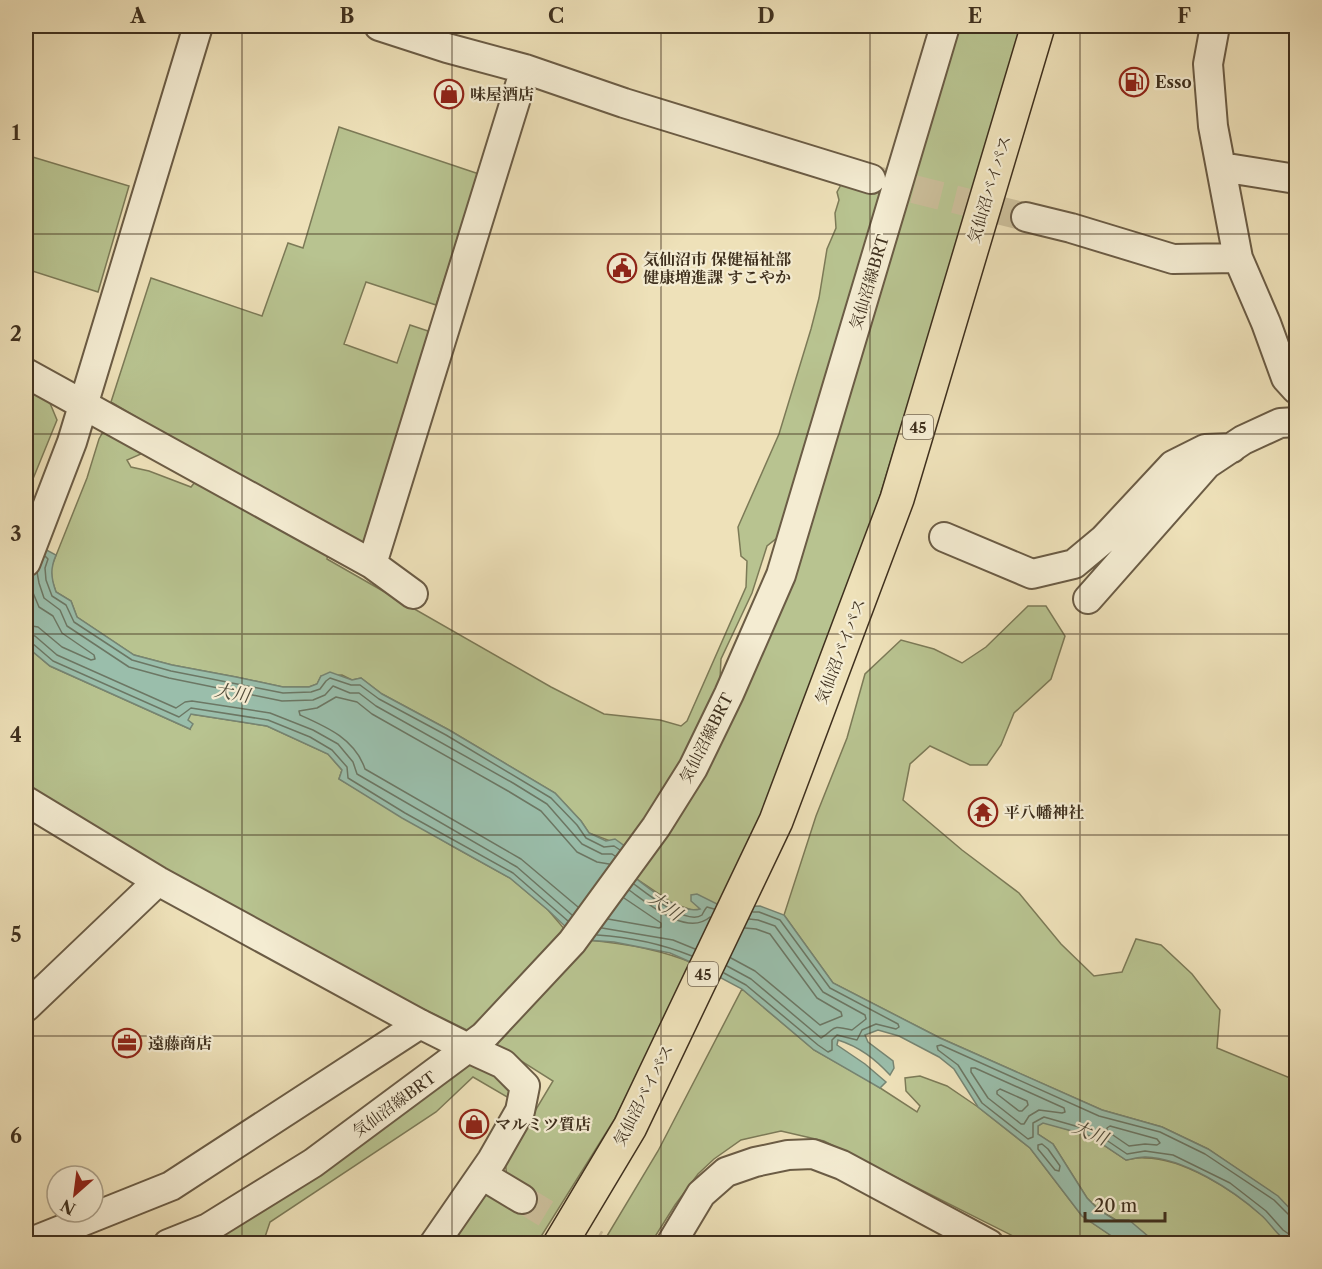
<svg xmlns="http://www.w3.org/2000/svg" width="1322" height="1269" font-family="'Libre Caslon Text','Noto Serif JP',serif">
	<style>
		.green { fill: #b8c390; stroke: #7c7a57; stroke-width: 1.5 }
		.water { fill: #9abeab; stroke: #768573; stroke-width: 1.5 }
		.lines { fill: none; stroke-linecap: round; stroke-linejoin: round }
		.shore { stroke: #6c7764; stroke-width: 1.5 }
		.minor-tunnel { stroke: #cbbe9a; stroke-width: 28; stroke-dasharray: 28 14; stroke-linecap: butt }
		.minor-casing { stroke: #6b5c45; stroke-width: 32 }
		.highway-casing { stroke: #3f301e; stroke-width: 36 }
		.minor { stroke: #f4ecd2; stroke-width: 28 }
		.highway { stroke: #eee1b9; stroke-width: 33 }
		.grid { fill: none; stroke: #3f301e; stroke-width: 1.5; stroke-opacity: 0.55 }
		.labels { text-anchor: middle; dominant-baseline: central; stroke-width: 4.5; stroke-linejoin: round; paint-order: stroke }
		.shield { fill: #f4ecd2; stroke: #756854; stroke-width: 1.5 }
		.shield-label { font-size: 15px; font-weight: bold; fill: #3f301e }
		.poi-label { font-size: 16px; font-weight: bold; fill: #3f301e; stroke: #f4ecd2; text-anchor: start }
		.street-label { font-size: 16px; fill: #3f301e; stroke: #f4ecd2 }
		.water-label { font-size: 18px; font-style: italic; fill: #514c3a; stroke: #f4ecd2 }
		.neatline { fill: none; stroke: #3f301e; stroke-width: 2 }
		.grid-label { font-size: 20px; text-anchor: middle; font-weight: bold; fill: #3f301e }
	</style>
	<rect width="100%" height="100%" fill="#eee1b9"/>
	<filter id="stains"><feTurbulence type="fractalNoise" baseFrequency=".00333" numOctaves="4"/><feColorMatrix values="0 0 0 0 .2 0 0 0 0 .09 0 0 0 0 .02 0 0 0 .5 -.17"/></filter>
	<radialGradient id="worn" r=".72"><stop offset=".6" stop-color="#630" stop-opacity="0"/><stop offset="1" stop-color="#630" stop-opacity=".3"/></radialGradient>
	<path class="green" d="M952,26H1023L865,545L817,685L723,907L695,911L674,904L634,877L719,737Z
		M339,127L479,174L436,305L366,282L344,344L397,363L410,325L431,332L364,553L111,402L151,278L262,316L288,243L303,248Z
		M26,155L129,186L98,292L26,269Z
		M843,181L876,187L886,206L787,530L767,546L752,593L721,659L719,699L682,769L626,847L589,833L581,821L555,793L449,730L382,694L361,678L352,680L342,675L321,676L317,684L309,687H283L236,677L172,665L134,655L77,617L71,601L56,592L52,580L51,568L87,478L99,439L104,430L145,448L141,454L127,460L131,467L149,471L191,487L199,477L329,548L327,559L551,687L604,714L660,720L681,726L687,721L746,587L747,561L741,556L738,527L779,434L811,329L819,298L827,249L836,228L835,213L839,200L837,192Z
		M26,386L47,396L57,420L26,496Z
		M1028,606H1046L1065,636L1051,679L1014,713L1001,745L987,765H970L930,746L910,764L903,800L962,850L1019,893L1061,944L1094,976L1122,972L1136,939L1161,945L1192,974L1220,1010L1217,1048L1290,1078L1296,1077V1216L1274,1194L1208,1149L1162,1127L1102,1110L940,1038L833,983L784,915L816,816L847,738L865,674L901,640L934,649L962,663L986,647Z
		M26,646L50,666L190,729L187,720L190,714L267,726L328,754L342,770L339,779L454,847L510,878L548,910L567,932L473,1033L279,938L26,789Z
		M586,940C624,943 660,949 695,964L614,1120L537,1243L449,1244L481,1194L507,1177L505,1161L553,1081L488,1040Z
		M742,989L814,1050L871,1082L917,1112L920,1106L906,1091L905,1078L920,1076L947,1086L978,1107L1030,1148L1082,1216L1122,1243H1027L824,1141L781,1131L741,1140L714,1159L698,1174L675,1205L651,1243H619L607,1236L658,1151Z
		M468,1054L515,1082L514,1101L473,1077L436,1112L270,1222L263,1243L188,1244Z
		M1043,1122L1090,1136L1126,1160C1132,1159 1139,1157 1145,1158C1183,1158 1233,1190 1262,1215C1273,1225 1280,1235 1292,1243H1156L1129,1221L1116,1220L1099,1210L1087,1198L1053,1144L1038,1134V1126Z"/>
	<path class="water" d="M26,539L56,555C50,569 51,578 56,592L71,601L77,617L134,655L172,665L236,677L283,687H309L317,684L321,676L330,672L352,680L361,678L382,694L449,730L555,793L581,821L589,833L606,841L615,839L626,847L634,877C649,888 680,915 700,909L691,901V895L697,894L723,907L760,906L784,915L833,983L940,1038L1102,1110L1162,1127L1208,1149L1278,1196L1296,1215V1243C1280,1243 1272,1224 1261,1215C1233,1190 1184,1158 1145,1157C1139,1157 1132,1159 1126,1160L1090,1136L1043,1123L1038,1126V1134L1053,1144L1087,1198L1099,1210L1115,1220H1129L1156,1243H1122L1082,1216L1030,1148L978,1107L954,1069L939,1057L899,1036L878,1030L865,1035L868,1042L893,1061L894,1068L890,1075C875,1059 860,1047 838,1040L837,1045L865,1064L886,1082L880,1088L814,1050L742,989L695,964L670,953L614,942L586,940L571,932L548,910L510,878L402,818L339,779L342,770L328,754L267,726L191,714L188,720L193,724L190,729L50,666L26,646Z"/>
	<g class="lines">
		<path class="shore" d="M45,556L48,559L45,568L46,580L52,596L66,605L74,622L132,660L171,671L283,693L311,692L320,689L326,681L330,678L351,685H360L379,699L446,735L551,798L577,825L586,838L604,847L614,846L620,850
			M37,572L39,583L44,598L60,610L67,626L129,667L169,678L282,701L313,700L325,695L333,686L350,693H359L376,706L513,783L547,804L582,844L602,854H612L615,856
			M26,625L38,627L62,647L91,660L95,659L94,655L62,633L53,616L39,607L31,588L29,577
			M26,634L35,636L57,655L176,708L185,702L192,701L270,713L313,730L338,744L353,762L357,774L517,867L572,915
			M26,642L32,643L53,661L179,717L191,708L268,720L310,737L332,750L347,767L348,778L405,813L513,873L568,921
			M634,884C646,893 687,926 702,915C703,913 706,908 707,907L714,909
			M629,890C649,904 687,937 710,917
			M578,907L521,859L365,769C355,739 327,727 300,715L299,711L317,708L336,697L357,702L372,714L508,791L541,811L577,852L597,862L609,864
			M608,919L659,928L661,927V923L624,898
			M602,928L673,940L695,949
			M597,935C629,937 662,944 692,956
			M731,958L755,971L820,1025L842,1016L841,1012L817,998L770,934L756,929L745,928
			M727,966L751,979L821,1038C837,1029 828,1024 852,1030L866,1019L865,1015L823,992L775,926L758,920L749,919
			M724,973L746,985L818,1045L828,1052L832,1050V1040L837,1035L857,1040L862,1030L876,1024L896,1029L899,1027L898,1024L830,988L780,920L759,912H753
			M971,1068H975L1064,1108L1065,1112L1062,1113L1039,1110L1029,1116L1024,1124H1021L988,1098L971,1072Z
			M1000,1089L1027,1101L1028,1105L1022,1111H1019L997,1094V1091Z
			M1110,1126L1157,1139L1160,1143L1157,1145L1145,1144L1129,1146L1107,1131V1128Z
			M1042,1144L1048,1149L1060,1166L1059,1171L1055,1170L1038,1149V1145Z
			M1295,1244L1293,1237L1283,1230L1266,1211L1230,1183L1173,1155L1145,1151L1127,1154L1093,1131L1044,1117L1033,1123V1137L1028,1139L982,1103L958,1065L938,1050L937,1046L941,1045L1099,1116L1160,1132L1205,1154L1274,1200L1291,1217L1296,1218"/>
		<path class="minor-tunnel" d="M873,179L1026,217
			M522,1199L596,1244"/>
		<g class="minor-casing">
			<path id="minor" d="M379,26L447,48L525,69L624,103L871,179
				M1215,26L1208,64L1213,126L1238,258L1266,323L1286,378L1296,389
				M1221,167L1296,179
				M1026,217L1071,228L1173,259L1238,258
				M26,373L372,564L413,594
				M944,537L1032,574L1074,564L1104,539L1173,465L1205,449L1232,448
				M26,562L72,442L198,26
				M372,564L525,69
				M1088,599L1207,464L1243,440L1280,423L1296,422
				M26,801L158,881L420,1024L468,1048L503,1064L525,1086L520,1111L492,1160L434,1244
				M26,1007L158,881
				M482,1175L522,1199
				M26,1244L171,1186L420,1024
				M168,1244L208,1228L313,1163L484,1036L572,942L656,827L693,768L729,694L781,575L945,26
				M671,1244L701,1194L726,1172L755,1162L788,1155L813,1154L842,1165L989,1244"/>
		</g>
		<g class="highway-casing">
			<path id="highway" d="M560,1244L630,1127L776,821L897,499L1038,26"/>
		</g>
		<use href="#minor" class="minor"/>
		<use href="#highway" class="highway"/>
	</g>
	<path class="grid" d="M242,26V1244M452,26V1244M661,26V1244M870,26V1244M1080,26V1244M26,234H1296M26,434H1296M26,634H1296M26,835H1296M26,1036H1296"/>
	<defs>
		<g id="fuel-ring" transform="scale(1.5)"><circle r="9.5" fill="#f4ecd2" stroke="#8f2418" stroke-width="1.5"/><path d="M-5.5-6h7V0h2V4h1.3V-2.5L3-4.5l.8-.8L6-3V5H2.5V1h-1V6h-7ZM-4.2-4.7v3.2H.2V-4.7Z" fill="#8f2418"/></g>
		<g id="shop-ring" transform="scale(1.5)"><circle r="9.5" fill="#f4ecd2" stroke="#8f2418" stroke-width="1.5"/><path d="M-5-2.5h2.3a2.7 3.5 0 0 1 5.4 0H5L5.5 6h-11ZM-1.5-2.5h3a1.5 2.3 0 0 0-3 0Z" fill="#8f2418"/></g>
		<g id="civic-ring" transform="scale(1.5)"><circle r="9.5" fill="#f4ecd2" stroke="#8f2418" stroke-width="1.5"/><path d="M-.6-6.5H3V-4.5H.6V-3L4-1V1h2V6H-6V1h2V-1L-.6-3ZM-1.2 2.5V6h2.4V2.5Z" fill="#8f2418"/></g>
		<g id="temple-ring" transform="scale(1.5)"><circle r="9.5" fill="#f4ecd2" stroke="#8f2418" stroke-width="1.5"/><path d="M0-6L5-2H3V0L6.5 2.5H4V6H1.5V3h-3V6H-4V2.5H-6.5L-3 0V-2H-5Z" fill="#8f2418"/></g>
		<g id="office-ring" transform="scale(1.5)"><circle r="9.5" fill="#f4ecd2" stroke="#8f2418" stroke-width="1.5"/><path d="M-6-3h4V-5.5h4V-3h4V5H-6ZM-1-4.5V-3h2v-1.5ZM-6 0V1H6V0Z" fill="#8f2418"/></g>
	</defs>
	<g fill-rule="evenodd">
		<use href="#fuel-ring" x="1134" y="82"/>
		<use href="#shop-ring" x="449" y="94"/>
		<use href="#civic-ring" x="622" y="268"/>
		<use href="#temple-ring" x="983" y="812"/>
		<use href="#office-ring" x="127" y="1043"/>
		<use href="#shop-ring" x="474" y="1124"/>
	</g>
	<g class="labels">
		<g class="shield">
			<rect x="903" y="415" width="30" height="24" rx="4.5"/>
			<rect x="688" y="962" width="30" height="24" rx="4.5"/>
		</g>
		<g class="shield-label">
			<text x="918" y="427">45</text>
			<text x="703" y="974">45</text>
		</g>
		<g class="poi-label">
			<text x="1155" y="82">Esso</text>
			<text x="470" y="94">味屋酒店</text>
			<text x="643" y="259">気仙沼市 保健福祉部<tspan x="643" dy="18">健康増進課 すこやか</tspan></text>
			<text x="1004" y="812">平八幡神社</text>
			<text x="148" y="1043">遠藤商店</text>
			<text x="495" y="1124">マルミツ質店</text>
		</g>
		<g class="street-label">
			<text transform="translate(989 189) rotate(-73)">気仙沼バイパス</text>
			<text transform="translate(869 282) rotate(-73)">気仙沼線BRT</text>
			<text transform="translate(840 651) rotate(-69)">気仙沼バイパス</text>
			<text transform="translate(706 738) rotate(-63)">気仙沼線BRT</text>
			<text transform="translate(643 1095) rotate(-63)">気仙沼バイパス</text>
			<text transform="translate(394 1104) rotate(-36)">気仙沼線BRT</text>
		</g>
		<g class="water-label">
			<text transform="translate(232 693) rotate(10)">大川</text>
			<text transform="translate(665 906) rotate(35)">大川</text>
			<text transform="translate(1090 1133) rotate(23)">大川</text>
		</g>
	</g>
	<rect width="1322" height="1269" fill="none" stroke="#eee1b9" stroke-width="66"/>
	<g transform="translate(75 1194) rotate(208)"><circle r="28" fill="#f4ecd2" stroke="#aca18a" stroke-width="1.5"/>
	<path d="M0-4.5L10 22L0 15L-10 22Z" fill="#8f2418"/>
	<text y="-9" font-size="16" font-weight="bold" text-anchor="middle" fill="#3f301e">N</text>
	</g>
	<path d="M1085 1212v9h80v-9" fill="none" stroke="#3f301e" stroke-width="3"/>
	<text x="1094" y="1212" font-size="18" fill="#3f301e" stroke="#f4ecd2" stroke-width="4.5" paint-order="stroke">20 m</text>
	<rect x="33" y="33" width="1256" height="1203" class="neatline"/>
	<g class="grid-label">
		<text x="138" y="23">A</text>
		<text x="347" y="23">B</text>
		<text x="556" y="23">C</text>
		<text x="766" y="23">D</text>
		<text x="975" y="23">E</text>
		<text x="1184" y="23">F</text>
		<text x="16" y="140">1</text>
		<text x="16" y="341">2</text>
		<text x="16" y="541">3</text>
		<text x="16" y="742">4</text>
		<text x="16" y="942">5</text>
		<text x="16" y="1143">6</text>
	</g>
	<rect width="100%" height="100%" filter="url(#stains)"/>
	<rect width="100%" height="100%" fill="url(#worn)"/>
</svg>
